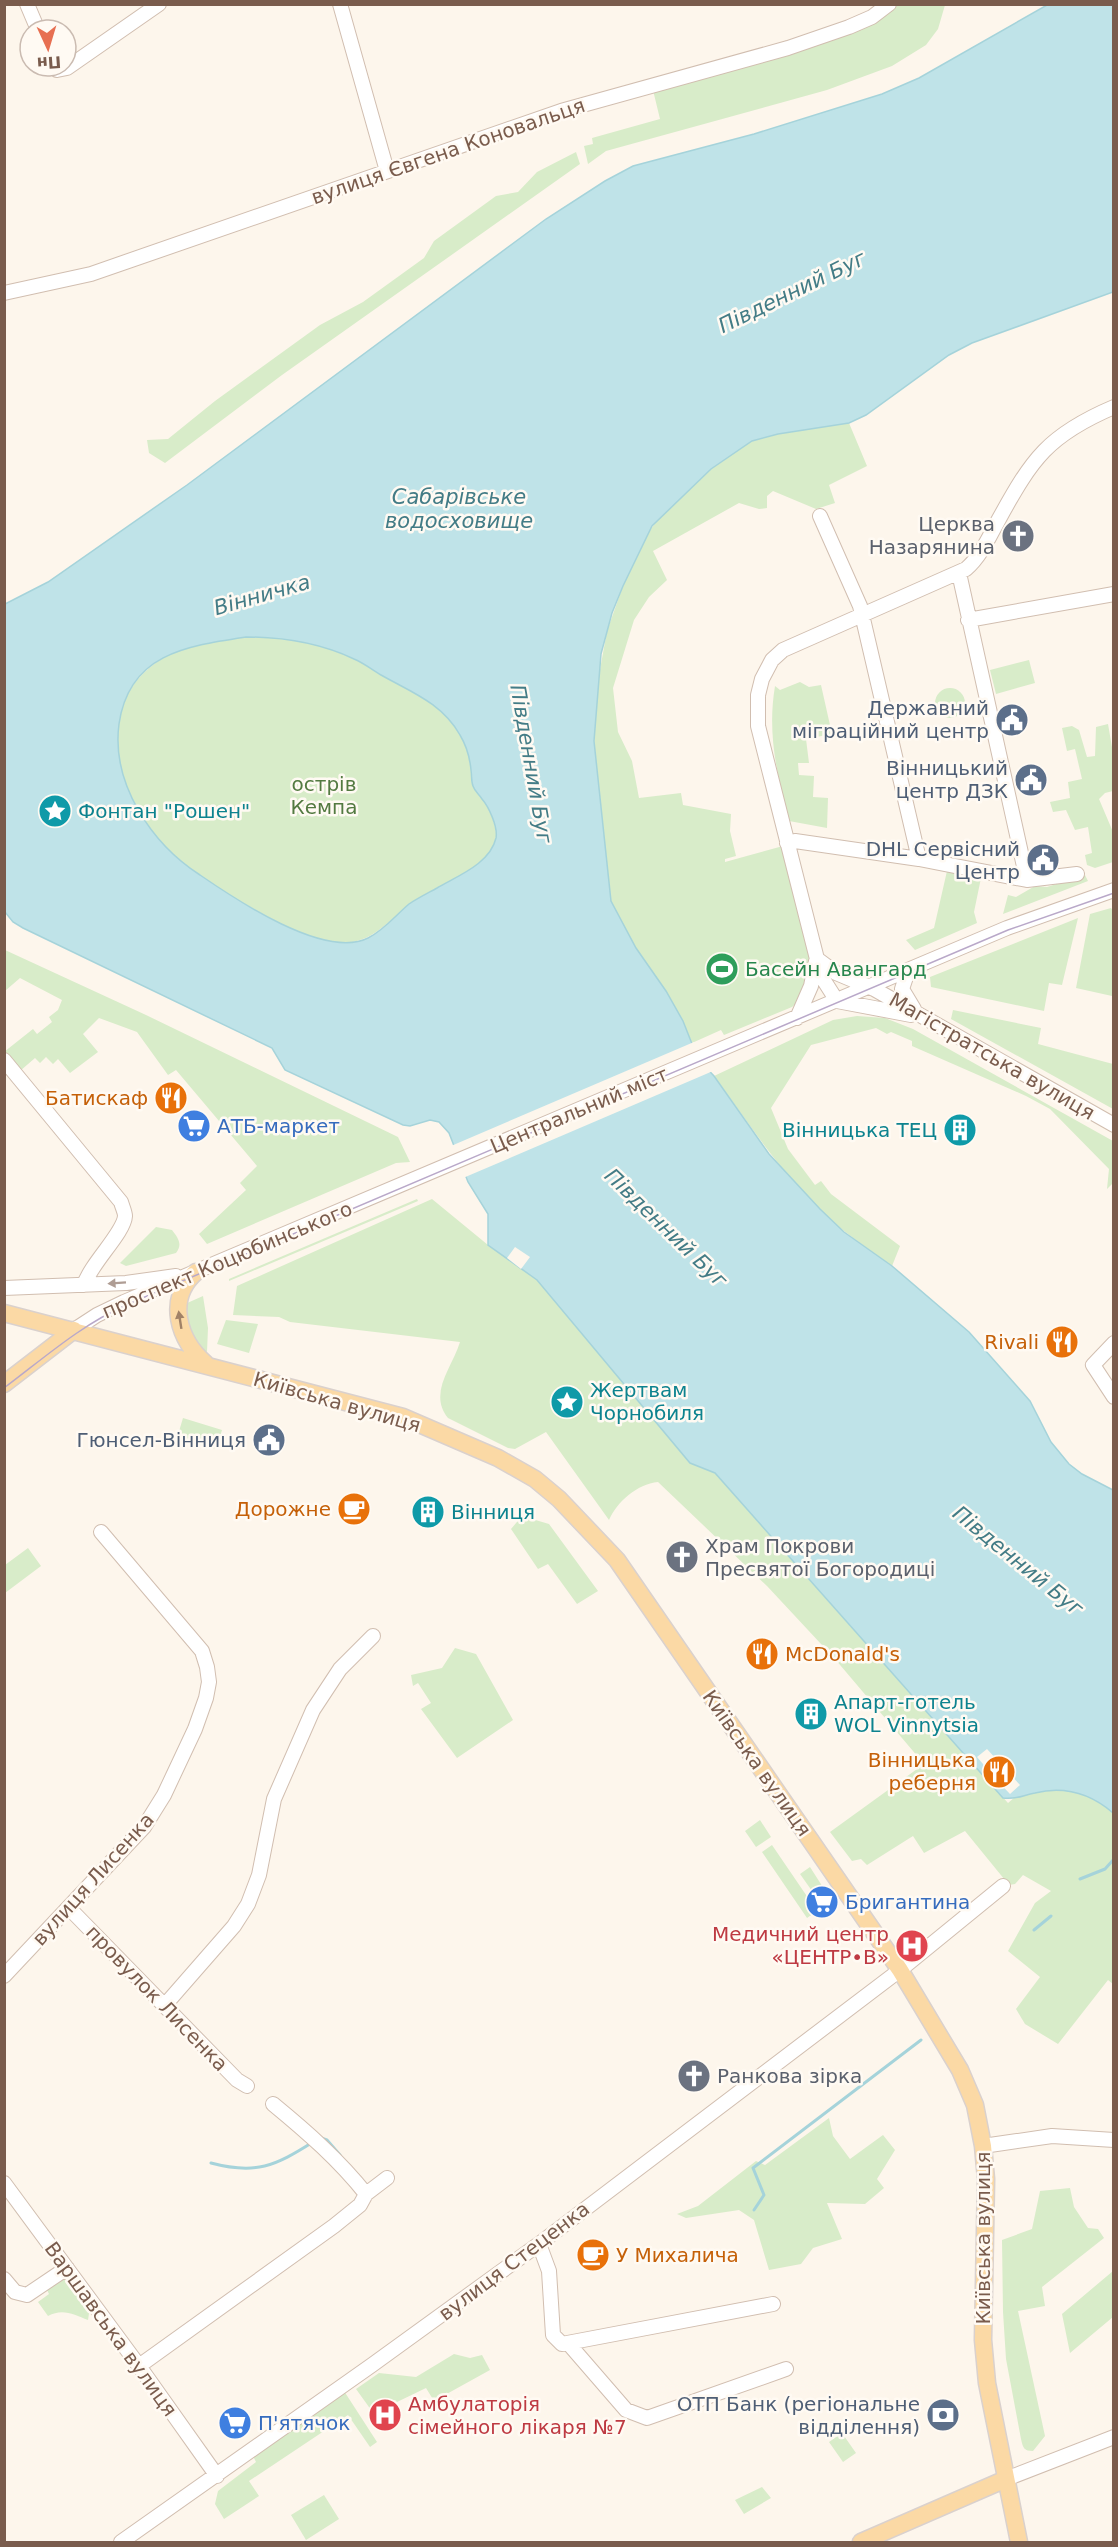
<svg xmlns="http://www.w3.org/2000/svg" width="1118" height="2547" font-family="'DejaVu Sans',sans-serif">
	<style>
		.green { fill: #d8ecc9 }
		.water { fill: #bfe3e8; stroke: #a5d3da; stroke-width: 1.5; fill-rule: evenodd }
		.pier { fill: #fdf6ec }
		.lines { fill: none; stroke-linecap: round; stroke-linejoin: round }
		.stream { stroke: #a5d3da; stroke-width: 3 }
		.minor-casing { stroke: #d1beb0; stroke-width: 16 }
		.major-casing { stroke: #dad1cd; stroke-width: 19 }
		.minor { stroke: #fff; stroke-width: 14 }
		.major { stroke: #fbd9a5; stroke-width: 16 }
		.tram { stroke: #b9a8c9; stroke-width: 1.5 }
		.oneway { fill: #af9d94 }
		.oneway2 { fill: #a18267 }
		.labels { text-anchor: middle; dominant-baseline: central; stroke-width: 5; stroke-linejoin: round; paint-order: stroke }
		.street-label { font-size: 20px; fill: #7a5c4d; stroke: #fffaf3 }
		.worship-label { font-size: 20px; fill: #5b616d; stroke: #fffaf3; text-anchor: start }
		.service-label { font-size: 20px; fill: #4e5e75; stroke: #fffaf3; text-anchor: end }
		.park-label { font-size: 20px; fill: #537a41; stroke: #fffaf3 }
		.culture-label { font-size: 20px; fill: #0d838f; stroke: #fffaf3; text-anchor: start }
		.leisure-label { font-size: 20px; fill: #27864d; stroke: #fffaf3; text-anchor: start }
		.food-label { font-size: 20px; fill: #c56008; stroke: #fffaf3; text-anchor: end }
		.shop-label { font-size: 20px; fill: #366cbe; stroke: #fffaf3; text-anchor: start }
		.health-label { font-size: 20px; fill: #be3a42; stroke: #fffaf3; text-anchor: end }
		.water-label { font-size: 21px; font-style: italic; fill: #437c86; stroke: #fffaf3 }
	</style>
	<rect width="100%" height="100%" fill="#fdf6ec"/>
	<path class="green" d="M889,5H945L938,29L926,45L892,66L827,90L606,151L588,164L584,146L593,144L592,138L660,119L652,86L743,62Z
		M576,152L580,164L282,375L165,463L149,453L147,440L168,439L215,401L320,325L363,302L424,258L434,241L496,196L518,192L537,172Z
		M849,423L867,466L829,485L835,503L816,509L773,491L767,496V508L759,509L739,503L653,551L667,580L649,597L634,620L613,688L618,732L632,761L639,798L681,793L683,805L731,814L730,831L736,856L725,859V862L783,846L814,962L800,1000L792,1007L724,1035L721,1030L692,1043L683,1021L666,991L636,948L611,901L594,741L599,675L607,631L623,586L646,535L661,516L711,469L752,441L778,434Z
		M246,637C283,637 320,643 354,659C364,663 372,670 381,675C411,692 442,703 460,735C466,745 470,759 471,770C472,776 471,781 473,786C476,792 479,794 482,799C489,806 495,823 496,833C498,861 456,877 437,888C428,893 418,898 409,905C388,921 372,943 342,943C316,943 276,922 254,909C224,892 189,874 166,849C110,788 88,691 178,650C198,640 224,640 246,637Z
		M1029,660L1035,683L996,694L990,670Z
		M800,682L809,687L821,685L832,734L806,739L809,763H798L799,775L814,776L813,797L828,798L827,828L789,821C777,774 767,734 775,686L780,690Z
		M935 703a15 15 0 1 1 30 0a15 15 0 1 1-30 0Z
		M1108,724L1113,753V791L1105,793L1099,799L1113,832V862L1095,868L1087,865L1085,855L1092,853L1088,827L1075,830L1066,810L1053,812L1050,802L1070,798L1068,782L1082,779L1075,749L1067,751L1062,728L1072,726L1079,730L1087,757L1095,756L1096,727Z
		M947,871L981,878L974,912L977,923L915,950L906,940L934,928Z
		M1085,875L1088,881L1003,914L1008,895L1016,897L1035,886L1047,887Z
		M1111,908L1114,912V994L1112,996L1076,988L1090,914Z
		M1078,918L1062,985L1049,983L1044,1011L931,987L930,977Z
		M5,950L146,1015L398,1137L410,1162L396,1163L207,1244L199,1234L246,1190L240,1183L257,1166L176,1070L168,1075L137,1032L99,1018L83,1034L98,1052L70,1073L58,1059L53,1064L46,1057L40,1063L35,1058L20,1071L4,1052L33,1029L37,1034L52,1022L49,1017L58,1010L62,1000L20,978L5,991Z
		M953,1010L1041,1028L1038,1044L1113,1064V1109L951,1019Z
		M857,1016L885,1018L913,1029L1113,1141V1183L1107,1189L1109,1169L1050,1109L1026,1096L912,1046V1041L891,1032L887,1034L876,1028L811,1045L771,1108L788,1149L815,1185L821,1181L831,1194L900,1246L892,1266C876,1254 859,1243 844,1231C792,1190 753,1129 714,1076L833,1020Z
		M417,1199L418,1201L229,1281V1279Z
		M432,1199L488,1245L537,1280L690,1463L715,1473L1008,1803L1028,1786L1113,1772V1984L1108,1980L1058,2044L1025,2024L1016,2009L1040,1977L1008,1951L1035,1903L1051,1891L1023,1875L1015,1884L1009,1885L965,1831L924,1853L913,1836L867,1865L861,1859L852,1861L830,1832L924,1764L835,1659L767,1586L658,1482C637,1484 617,1502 609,1520L546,1432L515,1449L508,1448L448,1418C428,1393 452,1368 460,1342L290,1322L279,1317L233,1315L237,1286Z
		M156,1227L172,1230C178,1238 183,1244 176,1253L126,1266L120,1263Z
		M203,1296L208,1328L207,1352L197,1348L188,1327L185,1304Z
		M226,1320L258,1324L249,1353L217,1344Z
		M183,1418L222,1430L216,1449L177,1438Z
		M522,1516L549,1524L598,1591L577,1604L548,1564L538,1569L511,1529Z
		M28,1548L41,1566L5,1593V1565Z
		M455,1648L476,1654L513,1720L457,1758L421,1709L431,1703L418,1683L413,1686L411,1675L442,1668Z
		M760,1820L771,1837L756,1847L745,1831Z
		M772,1845L817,1911L807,1918L762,1852Z
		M810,1867L826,1892L817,1898L800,1874Z
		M829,2118L833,2136L850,2159L883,2135L895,2150L877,2179L884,2188L865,2204L827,2203L842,2239L813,2248L801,2264L769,2270L754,2220L739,2210L686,2218L677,2214L698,2206L756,2161L765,2165Z
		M1070,2188L1074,2207L1088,2228L1098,2229L1104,2238L1042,2287L1045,2306L1018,2311L1045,2436L1033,2451C1024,2451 1023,2448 1021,2439L1006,2359L1003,2312L1002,2240L1032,2229L1040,2191Z
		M1113,2271V2317L1070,2353L1062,2314Z
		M64,2278L71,2282L90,2307L88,2320C74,2314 62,2308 48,2316L38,2302L49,2294L47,2290Z
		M454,2354L470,2358L482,2355L490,2370L434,2401L426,2388L397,2402L395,2400L374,2414L356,2389L379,2373L416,2377Z
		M344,2391L377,2442L370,2447L348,2415L249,2481L259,2496L224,2519L215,2504L218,2491L256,2462L253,2456Z
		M842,2433L856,2453L843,2462L829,2442Z
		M762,2487L771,2498L744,2514L735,2500Z
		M324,2495L339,2519L306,2540L291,2515Z"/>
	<path class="water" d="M1047,5H1113V292L972,343L949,355L866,415L849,423L778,434L752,441L711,469L652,526L623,586L612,613L601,654L594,741L611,901L636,948L666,991L683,1021L698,1059L714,1076L769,1154L820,1209L844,1232L892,1266L969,1332L1030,1401L1051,1442L1069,1464L1082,1474L1113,1490V1813C1091,1794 1064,1786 1035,1793C1023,1795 1016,1800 1003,1798L715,1473L690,1463L537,1280L488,1245V1214L468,1182L449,1133L439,1122L430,1120L410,1126L403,1125L285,1070L272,1048L23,928L13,922L5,912V604L48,582L187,485L546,219L605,181L633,166L754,134L882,94L919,78ZM246,637C283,637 320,643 354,659C364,663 372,670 381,675C411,692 442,703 460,735C466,745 470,759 471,770C472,776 471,781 473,786C475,792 479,794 482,799C489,807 498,827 496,838C490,864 457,876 437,888C428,893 418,898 409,904C396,915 384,930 368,938C325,960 235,899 200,875C152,844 111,784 119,724C129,654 186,646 246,637Z"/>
	<path class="pier" d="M694,1042L701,1058L713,1071L463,1178L451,1146Z
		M515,1247L530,1257L521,1269L507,1258Z
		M987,1749L1020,1785L1010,1794L991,1774L985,1779L983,1777L989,1771L977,1757Z"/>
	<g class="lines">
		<path class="stream" d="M1080,1879L1105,1869L1114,1859
			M1034,1930L1051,1916
			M321,2138L327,2140L340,2155
			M211,2163C256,2175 275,2166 313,2142
			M754,2210L764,2195L753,2168L921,2040"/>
		<g class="minor-casing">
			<path id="minor" d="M27,4L38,30
				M340,4L387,171
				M54,66L57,70L67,68L159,4
				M4,293L91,274L561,111L788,48L849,27L872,17L889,4
				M820,516L860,606L919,859
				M959,573L1027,880
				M968,620L1114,594
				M787,843L795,841L919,859L1027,880L1077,874
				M817,959L836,973L874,989L1114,1125
				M908,971L902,989L914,1009
				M837,1001L823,979L817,959L758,726V695L762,679L772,660L783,650L966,569C981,556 989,537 999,519C1032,459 1048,435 1114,407
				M837,1001L911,1015
				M797,1018L811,986L816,961
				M4,1060L121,1202C122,1206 125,1212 125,1216C124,1233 91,1263 84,1285
				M4,1288L126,1283L176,1276
				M74,1330L97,1315L124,1302L1007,928L1114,890
				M1114,1343L1093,1365L1114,1397
				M69,1908L237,2080L247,2086
				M4,1976L144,1827L164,1795L195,1729L206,1698L209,1682L207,1667L202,1651L101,1532
				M165,2005L234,1926L248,1904L259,1875L274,1799L313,1710L340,1669L373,1636
				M273,2104C307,2132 339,2160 366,2194
				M983,2146L1052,2136L1114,2140
				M4,2183L139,2366L217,2476
				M539,2244L549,2271L553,2335L562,2344L773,2304
				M4,2279L15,2292L27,2295L67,2268
				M568,2343L626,2410L647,2418L786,2369
				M139,2366L334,2226L360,2205L366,2194L387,2178
				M1006,2479L1114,2437
				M121,2542L372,2365L539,2244L900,1970L1003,1886"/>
		</g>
		<g class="major-casing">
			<path id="major" d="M196,1272C165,1299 179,1341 206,1364
				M4,1313L403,1417L498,1458L535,1479L559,1499L617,1560L900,1970L960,2070L975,2105L983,2146L986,2179L983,2340L987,2383L1019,2542
				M4,1384L74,1330
				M861,2542L1006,2479"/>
		</g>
		<use href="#minor" class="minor"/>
		<use href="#major" class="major"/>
		<path class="tram" d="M4,1388C44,1358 81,1325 126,1305L1008,930L1114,893"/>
	</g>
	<defs><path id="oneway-solid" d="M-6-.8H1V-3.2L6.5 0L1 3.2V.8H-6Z" transform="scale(1.5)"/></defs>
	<use class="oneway" href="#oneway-solid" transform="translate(117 1283) rotate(176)"/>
	<use class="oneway2" href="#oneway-solid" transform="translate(180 1320) rotate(-99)"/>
	<defs>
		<g id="church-disc" transform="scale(1.725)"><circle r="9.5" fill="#6b7280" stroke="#fffaf3"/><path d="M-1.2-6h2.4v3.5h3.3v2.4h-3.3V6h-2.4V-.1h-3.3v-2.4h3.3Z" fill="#fff"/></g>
		<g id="civic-disc" transform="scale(1.725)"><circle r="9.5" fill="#5c6f8a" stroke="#fffaf3"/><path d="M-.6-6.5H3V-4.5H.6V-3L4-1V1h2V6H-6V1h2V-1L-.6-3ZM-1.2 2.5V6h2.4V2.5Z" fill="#fff"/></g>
		<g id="sight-disc" transform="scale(1.725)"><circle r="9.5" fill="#0f9aa8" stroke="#fffaf3"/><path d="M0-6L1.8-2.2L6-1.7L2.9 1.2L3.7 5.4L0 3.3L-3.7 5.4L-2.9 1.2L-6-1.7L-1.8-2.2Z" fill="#fff"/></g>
		<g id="stadium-disc" transform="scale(1.725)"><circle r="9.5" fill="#2e9e5b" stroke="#fffaf3"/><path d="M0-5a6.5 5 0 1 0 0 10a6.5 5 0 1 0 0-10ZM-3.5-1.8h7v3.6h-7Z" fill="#fff"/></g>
		<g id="restaurant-disc" transform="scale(1.725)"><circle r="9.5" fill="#e8710a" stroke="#fffaf3"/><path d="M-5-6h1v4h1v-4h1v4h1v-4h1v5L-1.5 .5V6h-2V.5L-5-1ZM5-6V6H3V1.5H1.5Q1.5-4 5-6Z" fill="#fff"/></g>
		<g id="supermarket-disc" transform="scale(1.725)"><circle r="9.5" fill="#3f7fe0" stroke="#fffaf3"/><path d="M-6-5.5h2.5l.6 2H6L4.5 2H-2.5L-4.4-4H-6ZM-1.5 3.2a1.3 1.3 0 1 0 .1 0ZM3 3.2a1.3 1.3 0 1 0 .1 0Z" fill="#fff"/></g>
		<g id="building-disc" transform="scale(1.725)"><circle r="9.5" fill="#0f9aa8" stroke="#fffaf3"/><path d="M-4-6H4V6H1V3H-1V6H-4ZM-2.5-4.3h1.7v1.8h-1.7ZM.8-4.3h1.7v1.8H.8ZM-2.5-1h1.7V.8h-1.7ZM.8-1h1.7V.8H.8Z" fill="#fff"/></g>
		<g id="cafe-disc" transform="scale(1.725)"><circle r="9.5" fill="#e8710a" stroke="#fffaf3"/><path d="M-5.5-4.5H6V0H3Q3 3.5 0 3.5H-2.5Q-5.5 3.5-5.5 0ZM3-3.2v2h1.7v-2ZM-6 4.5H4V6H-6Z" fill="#fff"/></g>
		<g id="hospital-disc" transform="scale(1.725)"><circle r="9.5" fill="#e0444e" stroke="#fffaf3"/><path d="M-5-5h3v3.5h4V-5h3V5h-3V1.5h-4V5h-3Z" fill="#fff"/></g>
		<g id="bank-disc" transform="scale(1.725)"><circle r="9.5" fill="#5c6f8a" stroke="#fffaf3"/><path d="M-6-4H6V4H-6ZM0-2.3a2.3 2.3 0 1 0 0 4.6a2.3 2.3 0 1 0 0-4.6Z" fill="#fff"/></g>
	</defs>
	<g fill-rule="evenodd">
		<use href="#church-disc" x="1018" y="536"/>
		<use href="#civic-disc" x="1012" y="720"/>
		<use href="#civic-disc" x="1031" y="780"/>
		<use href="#sight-disc" x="55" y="811"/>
		<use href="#civic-disc" x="1043" y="860"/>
		<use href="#stadium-disc" x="722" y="969"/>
		<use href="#restaurant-disc" x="171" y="1098"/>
		<use href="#supermarket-disc" x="194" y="1126"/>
		<use href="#building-disc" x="960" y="1130"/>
		<use href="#restaurant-disc" x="1062" y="1342"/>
		<use href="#sight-disc" x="567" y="1402"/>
		<use href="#civic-disc" x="269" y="1440"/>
		<use href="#cafe-disc" x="354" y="1509"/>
		<use href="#building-disc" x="428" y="1512"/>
		<use href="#church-disc" x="682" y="1557"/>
		<use href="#restaurant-disc" x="762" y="1654"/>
		<use href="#building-disc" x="811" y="1714"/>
		<use href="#restaurant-disc" x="999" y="1772"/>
		<use href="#supermarket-disc" x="822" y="1902"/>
		<use href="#hospital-disc" x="912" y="1946"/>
		<use href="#church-disc" x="694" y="2076"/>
		<use href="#cafe-disc" x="593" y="2255"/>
		<use href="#hospital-disc" x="385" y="2415"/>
		<use href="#bank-disc" x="943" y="2415"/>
		<use href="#supermarket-disc" x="235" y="2423"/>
	</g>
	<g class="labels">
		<g class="street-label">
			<text transform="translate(448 151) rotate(-19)">вулиця Євгена Коновальця</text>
			<text transform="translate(992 1056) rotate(30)">Магістратська вулиця</text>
			<text transform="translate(579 1110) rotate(-23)">Центральний міст</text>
			<text transform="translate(227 1260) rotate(-23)">проспект Коцюбинського</text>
			<text transform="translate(337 1402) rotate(16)">Київська вулиця</text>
			<text transform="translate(757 1763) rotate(55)">Київська вулиця</text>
			<text transform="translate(93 1879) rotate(-48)">вулиця Лисенка</text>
			<text transform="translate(157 1998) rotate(46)">провулок Лисенка</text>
			<text transform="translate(983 2238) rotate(-90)">Київська вулиця</text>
			<text transform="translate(514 2261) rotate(-37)">вулиця Стеценка</text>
			<text transform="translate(111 2329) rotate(54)">Варшавська вулиця</text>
		</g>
		<g class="worship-label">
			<text x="995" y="524" text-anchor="end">Церква<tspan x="995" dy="23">Назарянина</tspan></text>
			<text x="705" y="1546">Храм Покрови<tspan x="705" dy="23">Пресвятої Богородиці</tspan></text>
			<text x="717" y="2076">Ранкова зірка</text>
		</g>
		<g class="service-label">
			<text x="989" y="708">Державний<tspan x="989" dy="23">міграційний центр</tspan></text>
			<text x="1008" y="768">Вінницький<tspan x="1008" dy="23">центр ДЗК</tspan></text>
			<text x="1020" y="849">DHL Сервісний<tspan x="1020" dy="23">Центр</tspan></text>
			<text x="246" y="1440">Гюнсел-Вінниця</text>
			<text x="920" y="2404">ОТП Банк (регіональне<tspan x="920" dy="23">відділення)</tspan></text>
		</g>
		<g class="park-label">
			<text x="324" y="784">острів<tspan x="324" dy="23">Кемпа</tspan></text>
		</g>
		<g class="culture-label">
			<text x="78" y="811">Фонтан "Рошен"</text>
			<text x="937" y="1130" text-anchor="end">Вінницька ТЕЦ</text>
			<text x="590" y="1390">Жертвам<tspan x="590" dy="23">Чорнобиля</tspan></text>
			<text x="451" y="1512">Вінниця</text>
			<text x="834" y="1702">Апарт-готель<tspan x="834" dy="23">WOL Vinnytsia</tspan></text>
		</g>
		<g class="leisure-label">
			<text x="745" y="969">Басейн Авангард</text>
		</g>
		<g class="food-label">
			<text x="148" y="1098">Батискаф</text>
			<text x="1039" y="1342">Rivali</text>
			<text x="331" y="1509">Дорожне</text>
			<text x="785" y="1654" text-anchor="start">McDonald's</text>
			<text x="976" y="1760">Вінницька<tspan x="976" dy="23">реберня</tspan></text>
			<text x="616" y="2255" text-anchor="start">У Михалича</text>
		</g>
		<g class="shop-label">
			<text x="217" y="1126">АТБ-маркет</text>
			<text x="845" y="1902">Бригантина</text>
			<text x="258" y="2423">П'ятячок</text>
		</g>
		<g class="health-label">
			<text x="889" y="1934">Медичний центр<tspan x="889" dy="23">«ЦЕНТР•В»</tspan></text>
			<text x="408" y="2404" text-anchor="start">Амбулаторія<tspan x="408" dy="23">сімейного лікаря №7</tspan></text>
		</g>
		<g class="water-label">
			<text transform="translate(792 292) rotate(-26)">Південний Буг</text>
			<text x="459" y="497">Сабарівське<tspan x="459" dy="24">водосховище</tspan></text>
			<text transform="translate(262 595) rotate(-16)">Вінничка</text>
			<text transform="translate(531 764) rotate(80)">Південний Буг</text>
			<text transform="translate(666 1228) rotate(44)">Південний Буг</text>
			<text transform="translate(1018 1561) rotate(39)">Південний Буг</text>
		</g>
	</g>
	<rect width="1118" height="2547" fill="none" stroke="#7a5c4d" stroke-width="12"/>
	<g transform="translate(48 48) rotate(176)"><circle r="28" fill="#fffaf3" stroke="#cabbb1" stroke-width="1.5"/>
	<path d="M0-4.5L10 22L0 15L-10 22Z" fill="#e76f51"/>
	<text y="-9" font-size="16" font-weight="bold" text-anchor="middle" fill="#7a5c4d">Пн</text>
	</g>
</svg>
